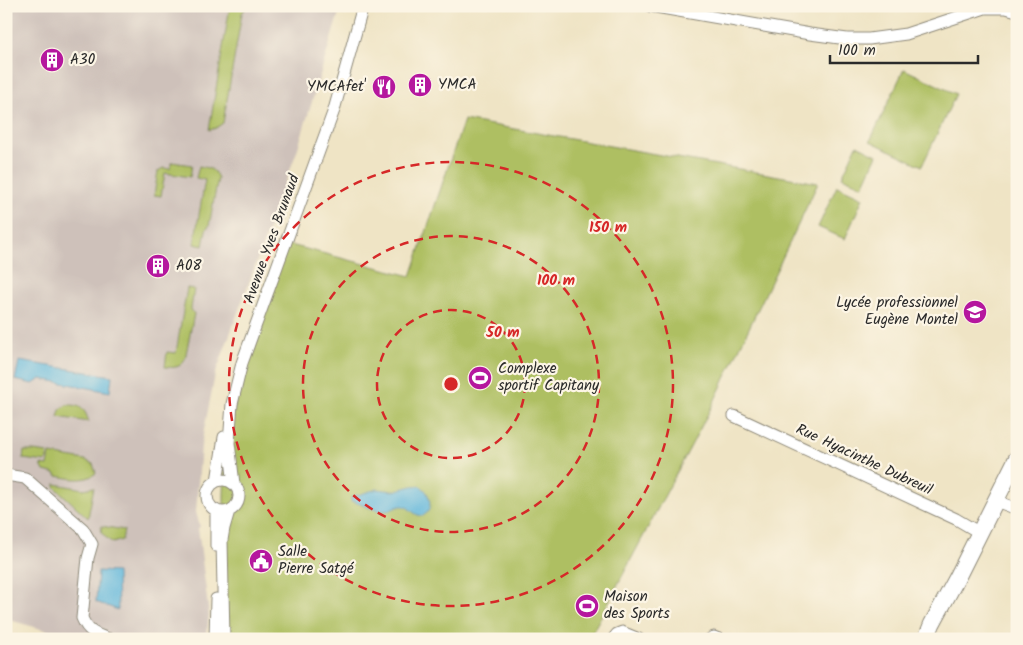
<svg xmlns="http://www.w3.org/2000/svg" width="1023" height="645" font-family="Kalam,sans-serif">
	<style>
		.industrial { fill: #cec1ba }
		.green { fill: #aebf62; stroke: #6c7546 }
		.water { fill: #5eb6db; stroke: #447083 }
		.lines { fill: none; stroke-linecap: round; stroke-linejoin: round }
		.street-casing { stroke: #8d8878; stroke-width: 13 }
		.secondary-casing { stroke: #8d8878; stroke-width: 18 }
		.street { stroke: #fff; stroke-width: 11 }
		.secondary { stroke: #fff; stroke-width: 16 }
		.ring { fill: none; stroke: #d62828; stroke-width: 2.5; stroke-dasharray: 9 6 }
		.labels { text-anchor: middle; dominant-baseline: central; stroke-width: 4.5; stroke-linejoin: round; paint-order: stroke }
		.poi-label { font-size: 15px; fill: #2b2b2b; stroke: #fcf5e5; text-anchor: start }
		.street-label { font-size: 15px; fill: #2b2b2b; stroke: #fcf5e5 }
		.centre { fill: #d62828; stroke: #fcf5e5; stroke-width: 2.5 }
		.ring-label { font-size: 15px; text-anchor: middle; font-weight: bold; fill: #d62828; stroke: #fcf5e5; stroke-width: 4.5; stroke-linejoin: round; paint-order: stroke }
	</style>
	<rect width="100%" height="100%" fill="#fcf5e5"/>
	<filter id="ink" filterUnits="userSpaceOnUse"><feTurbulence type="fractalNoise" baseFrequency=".02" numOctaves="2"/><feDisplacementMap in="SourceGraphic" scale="10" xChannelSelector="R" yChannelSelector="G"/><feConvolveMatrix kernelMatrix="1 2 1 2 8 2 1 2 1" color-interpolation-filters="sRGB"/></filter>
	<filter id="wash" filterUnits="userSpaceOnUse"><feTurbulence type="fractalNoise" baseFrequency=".0096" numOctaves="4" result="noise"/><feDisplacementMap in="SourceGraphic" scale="20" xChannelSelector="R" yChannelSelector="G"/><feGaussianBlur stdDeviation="1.12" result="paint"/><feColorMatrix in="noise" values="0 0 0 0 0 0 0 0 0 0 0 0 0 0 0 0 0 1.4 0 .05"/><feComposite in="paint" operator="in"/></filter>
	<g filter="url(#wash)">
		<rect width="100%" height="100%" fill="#efe4c5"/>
		<path class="industrial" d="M6,6H341L297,151L215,375L201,445L196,512L200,527L198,528L209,615L206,639H77L6,619Z"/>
		<path class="green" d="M230,6H247L242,13L223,123L216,128L209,130Z
			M904,69L956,94L922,166L870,141Z
			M464,120L818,183L711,408L589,639H224V495L226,435L283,243L411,276Z
			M857,145L877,155L863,186L842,177Z
			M172,162L192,165L190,177L165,173L161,196L154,195L158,171L163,168L170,169Z
			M199,166C208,168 214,168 218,178L209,226L206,230L203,246L194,244L205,180L196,178Z
			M837,186L863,198L845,239L818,227Z
			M187,288L194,289L191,309L194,314L185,359C181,368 174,368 165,367L167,352L176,353Z
			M66,405C81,404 85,409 89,422L58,417L60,410Z
			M24,451H33L48,453L46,462L23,459Z
			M50,454L85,460L93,464L96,473C84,483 70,478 56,476V474L44,471L41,465L48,466Z
			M55,484L84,489L94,487L88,518L55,487Z
			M101,526L124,530L122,540L113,543C106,538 101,535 101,526Z"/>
		<path class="water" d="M19,361L112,376L110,392L41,379L33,384L15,380Z
			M412,486C414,486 417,485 419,486C429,488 435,510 424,515C416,518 411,508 404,506C397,505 392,511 385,511C374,511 362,504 351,501V497L377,489L394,491Z
			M98,571L117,572L118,610L96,602Z"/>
	</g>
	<g filter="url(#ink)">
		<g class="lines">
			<g class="street-casing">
				<path id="street" d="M650,6L810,34L847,39H869L906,34L991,6
					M987,8H1006L1017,11
					M734,416L956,519L980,533
					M6,475L25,478L83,529L92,544L88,558L82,618C88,632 95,634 109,639
					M207 496a16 16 0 1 1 32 0a16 16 0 1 1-32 0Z
					M217,481L224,437
					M234,484L229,443L232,404L242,363L334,110L363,6
					M996,501L1017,509
					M216,546V510
					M215,639L216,599
					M224,639L222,540L224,528L229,511
					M613,639L617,634L622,632L639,639
					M710,639L714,637L719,639"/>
			</g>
			<g class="secondary-casing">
				<path id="secondary" d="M926,639L932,624L958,576L1017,458"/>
			</g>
			<use href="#street" class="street"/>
			<use href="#secondary" class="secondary"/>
		</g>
	</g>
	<g class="ring">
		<circle cx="451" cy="384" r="74"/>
		<circle cx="451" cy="384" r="148"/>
		<circle cx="451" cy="384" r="222"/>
	</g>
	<defs>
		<g id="building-disc" transform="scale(1.25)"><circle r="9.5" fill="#b5179e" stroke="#fcf5e5"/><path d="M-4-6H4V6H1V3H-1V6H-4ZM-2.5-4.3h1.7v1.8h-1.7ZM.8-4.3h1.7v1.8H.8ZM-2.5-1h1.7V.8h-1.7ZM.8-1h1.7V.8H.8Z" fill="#fff"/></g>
		<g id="restaurant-disc" transform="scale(1.25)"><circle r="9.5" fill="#b5179e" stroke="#fcf5e5"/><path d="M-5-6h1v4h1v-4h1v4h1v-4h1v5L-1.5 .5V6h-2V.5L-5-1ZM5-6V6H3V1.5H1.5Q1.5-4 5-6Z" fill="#fff"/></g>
		<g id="school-disc" transform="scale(1.25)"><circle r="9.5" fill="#b5179e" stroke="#fcf5e5"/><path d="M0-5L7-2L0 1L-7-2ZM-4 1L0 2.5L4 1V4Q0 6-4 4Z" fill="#fff"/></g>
		<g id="stadium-disc" transform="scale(1.25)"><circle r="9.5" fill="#b5179e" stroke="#fcf5e5"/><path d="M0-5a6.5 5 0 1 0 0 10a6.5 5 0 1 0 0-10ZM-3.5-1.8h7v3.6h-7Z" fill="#fff"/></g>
		<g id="civic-disc" transform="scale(1.25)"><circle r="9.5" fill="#b5179e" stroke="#fcf5e5"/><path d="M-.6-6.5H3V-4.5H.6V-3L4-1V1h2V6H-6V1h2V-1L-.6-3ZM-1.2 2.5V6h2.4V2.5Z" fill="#fff"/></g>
	</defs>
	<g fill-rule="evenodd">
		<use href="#building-disc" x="52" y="60"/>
		<use href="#building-disc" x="420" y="85"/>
		<use href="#restaurant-disc" x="384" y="87"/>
		<use href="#building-disc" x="158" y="266"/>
		<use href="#school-disc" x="975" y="312"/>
		<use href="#stadium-disc" x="480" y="378"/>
		<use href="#civic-disc" x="261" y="561"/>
		<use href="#stadium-disc" x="587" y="606"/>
	</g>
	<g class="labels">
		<g class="poi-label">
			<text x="70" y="60">A30</text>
			<text x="438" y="85">YMCA</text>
			<text x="366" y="87" text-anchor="end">YMCAfet'</text>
			<text x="176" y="266">A08</text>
			<text x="958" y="303" text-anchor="end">Lycée professionnel<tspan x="958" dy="17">Eugène Montel</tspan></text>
			<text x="498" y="369">Complexe<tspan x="498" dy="17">sportif Capitany</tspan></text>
			<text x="278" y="552">Salle<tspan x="278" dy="17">Pierre Satgé</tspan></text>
			<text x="604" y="597">Maison<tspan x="604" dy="17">des Sports</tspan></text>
		</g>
		<g class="street-label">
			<text transform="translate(272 239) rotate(-70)">Avenue Yves Brunaud</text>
			<text transform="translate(864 460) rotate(25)">Rue Hyacinthe Dubreuil</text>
		</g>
	</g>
	<circle cx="451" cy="384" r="8" class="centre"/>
	<g class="ring-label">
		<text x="608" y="232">150 m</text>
		<text x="556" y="285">100 m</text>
		<text x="503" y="337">50 m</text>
	</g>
	<rect width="1023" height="645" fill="none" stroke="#fcf5e5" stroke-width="25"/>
	<path d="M830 55v8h148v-8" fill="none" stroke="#2b2b2b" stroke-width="2.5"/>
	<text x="838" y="55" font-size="15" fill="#2b2b2b" stroke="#fcf5e5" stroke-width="4" paint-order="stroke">100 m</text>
</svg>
